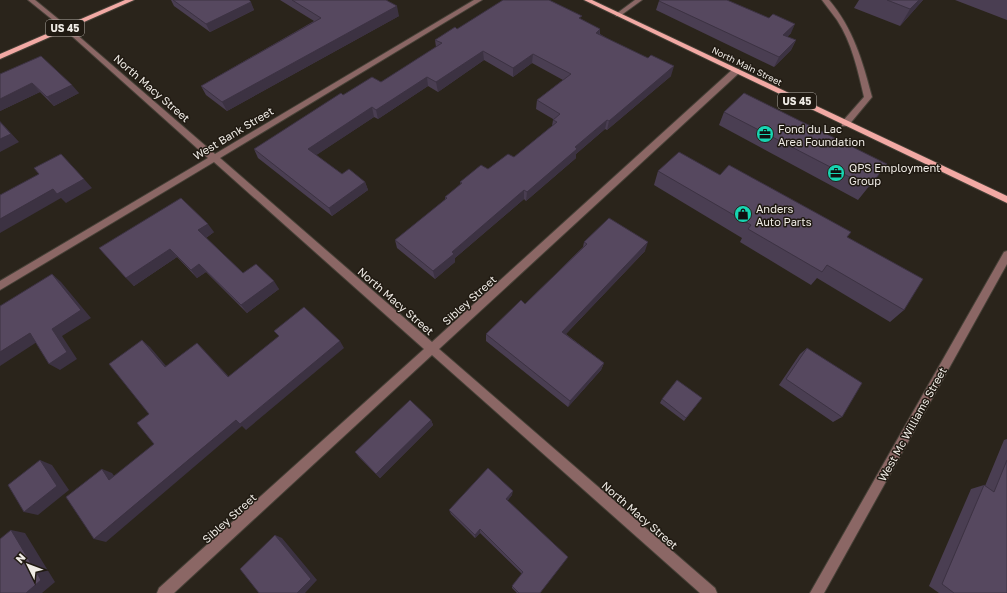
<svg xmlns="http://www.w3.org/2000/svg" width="1007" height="593" font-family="'Golos Text',sans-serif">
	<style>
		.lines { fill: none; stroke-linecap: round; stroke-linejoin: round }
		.minor-casing { stroke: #464037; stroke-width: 2 }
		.major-casing { stroke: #464037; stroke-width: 2 }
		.minor { fill: #8b6765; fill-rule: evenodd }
		.major { fill: #f2a9a4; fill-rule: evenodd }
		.wall { fill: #4a3e52 }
		.shaded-wall { fill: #3c3242 }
		.building { fill: #56485f; stroke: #3c3242 }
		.labels { text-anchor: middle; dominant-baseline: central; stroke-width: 3; stroke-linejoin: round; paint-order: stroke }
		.far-street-label { font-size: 9px; fill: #efebe5; stroke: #201a12 }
		.shield { fill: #201a12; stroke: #b1aca6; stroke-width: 1 }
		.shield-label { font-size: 10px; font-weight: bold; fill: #efebe5 }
		.street-label { font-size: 11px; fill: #efebe5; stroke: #201a12 }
		.poi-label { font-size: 11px; fill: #efebe5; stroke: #201a12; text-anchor: start }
	</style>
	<rect width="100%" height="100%" fill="#2a241b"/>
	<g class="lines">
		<g class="minor-casing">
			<path id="minor" d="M28,0H35L68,27L215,154L474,0H482L220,158L432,342L733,69H739V73L439,349L715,588L717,593H700L432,355L174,593H157L159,588L424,349L214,162L0,290V281L208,158L64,29Z
				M635,0H642L620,16H616V14Z
				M822,0H829C853,28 863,62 872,97L848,126H842V122L864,97C858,71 852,43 837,20C832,13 827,7 822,0Z
				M1007,251V264L824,593H810L1004,252Z"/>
		</g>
		<g class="major-casing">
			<path id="major" d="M125,0H134L0,59V54Z
				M584,0H592L1007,196V203Z"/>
		</g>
		<use href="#minor" class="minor"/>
		<use href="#major" class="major"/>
	</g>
	<path class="wall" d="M171,0H249L254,10L210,32L174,6Z
		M280,0H386L399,16L227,111L206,95L201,86L314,21Z
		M859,0H923L900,26L854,8Z
		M955,0H1007V20Z
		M659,1L791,33L787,37L796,40L791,50L774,67L656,10Z
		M581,20L600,29V34L671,76L607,130L605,129L576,154V158L526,201L524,199L455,258V262L435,279L397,248L395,240L445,200V197L461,185L460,182L514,157L552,126L553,120V119L536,109L537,100L563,80L532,63L513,77L484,60L438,92L428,86L378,119L374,117L316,155L342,174L365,182L368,190L332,216L258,158L254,149L343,95L381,82L436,47L435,40L457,29Z
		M0,74L79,93L54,106L40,92L0,111Z
		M724,112L887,164L858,200L719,125Z
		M658,171L720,175L847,237L904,310L890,322L817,278L811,285L740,242L742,238L654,185Z
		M214,232L206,238L243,273L279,289L247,313L206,272L197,278L177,257L134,286L99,248Z
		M584,242L645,251L566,334L604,363L601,370L568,407L486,341V334L525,304L583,247Z
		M807,348L842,417L833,422L779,385L800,354Z
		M702,398L684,421L660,403L662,399Z
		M431,420L433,425L380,478L359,457L355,452Z
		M1007,439V593H939L929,586L971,489L984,485L985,486L1004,440Z
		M512,495L507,501L540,593H517L512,588V586L522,574L480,533L475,538L451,514L449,510Z"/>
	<path class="shaded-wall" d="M919,0H923L900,26L910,9Z
		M251,2L254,10L210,32L206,24Z
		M397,6L399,16L227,111L222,102Z
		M795,24L791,33L779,45L783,35Z
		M600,29L599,38L596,33Z
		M796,40L791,50L774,67L779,57Z
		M483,51L484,60L438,92L436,82Z
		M533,54L532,63L513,77V68Z
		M674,66L671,76L607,130L609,121Z
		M427,77L428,86L378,119L376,110Z
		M32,83L40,92L0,111V99Z
		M72,85L79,93L54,106L47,97Z
		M372,107L374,117L312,158L308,149Z
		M607,120L605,129L576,154V158L526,201L527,192L575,147Z
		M0,121L19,142L0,152Z
		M84,179L92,188L66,203L61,198L0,233V219L53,189Z
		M365,182L368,190L332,216L329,208Z
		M524,190V199L455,258V262L435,279L433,271L452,252Z
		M208,224L214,232L204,239L198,230Z
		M648,242L645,251L561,339L562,332Z
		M170,249L177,257L134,286L126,278Z
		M199,264L206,272L197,278L191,270Z
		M52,274L61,282L91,318L62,336L77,359L60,370L49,364L52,329Z
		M274,281L279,289L247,313L241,305Z
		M30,333L40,340L0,366V352Z
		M142,340L150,347L173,374L165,367Z
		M340,341L344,348L246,430L242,426L106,542L94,539L236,420Z
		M197,343L204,350L235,383L228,377Z
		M604,363L601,370L568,407L570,401Z
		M431,420L433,425L380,478L376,474Z
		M40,460L52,465L69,490L38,515L24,512Z
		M102,469L112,473L120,484L109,480Z
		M513,491L512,495L506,503V499Z
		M480,529V533L475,538V535Z
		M11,530L25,533L55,582L42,593H26Z
		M275,535L282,538L317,580L305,593H297Z"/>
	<path class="building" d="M173,0H249L251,2L206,24Z
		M292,0H386L397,6L222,102L201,86L321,18Z
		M503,0H549L582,16L579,18L600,29L596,33L648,58L651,55L674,66L609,121L607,120L575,147L577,149L527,192L524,190L452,252L454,254L433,271L395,240L447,198L445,197L462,183L460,182L481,165L488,169L508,154L514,157L557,122L553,120L560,114L537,100L571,74L533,54L513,68L483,51L436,82L427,77L376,110L372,107L308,149L342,174L349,169L365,182L329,208L254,149L341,93L343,95L372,77L381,82L442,43L435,40L455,27L457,29Z
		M660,0H727L769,18L773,14L795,24L783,35L796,40L779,57L659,1Z
		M887,0H919L910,9Z
		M41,56L72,85L47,97L32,83L0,99V74Z
		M744,93L887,164L869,187L724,112Z
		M0,122L11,134L0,139Z
		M679,152L720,175L729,165L851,232L847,237L923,279L904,310L827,265L822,272L748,229L751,225L658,171Z
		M61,154L84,179L57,194L53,189L0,219V195L39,174L34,168Z
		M181,198L208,224L198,230L243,273L256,264L274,281L241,305L199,264L191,270L170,249L126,278L99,248Z
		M609,218L648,242L562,332L604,363L570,401L486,334L521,300L525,304L587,244L584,242Z
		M52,274L81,310L52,329L67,352L49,364L30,333L0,352V306Z
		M304,307L340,341L240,424L236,420L94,539L66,497L102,469L109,480L154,444L137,423L149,414L109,364L142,340L165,367L197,343L228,377L279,336L274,331Z
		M807,348L862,383L842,417L786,379Z
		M677,380L702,398L686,418L662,399Z
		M410,400L431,420L376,474L355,452Z
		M40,460L57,486L24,512L8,485Z
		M1007,460V593H954L942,584L984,485L994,492Z
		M488,468L513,491L506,499L568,557L540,593H519L512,586L523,572L480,529L475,535L449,510Z
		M11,530L41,580L26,593H0V539Z
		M275,535L311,579L297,593H259L240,569Z"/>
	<defs>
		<g id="office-disc" transform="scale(0.9)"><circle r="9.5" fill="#17d5b2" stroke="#201a12"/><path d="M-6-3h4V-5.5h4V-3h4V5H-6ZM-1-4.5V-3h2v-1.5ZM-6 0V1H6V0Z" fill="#111"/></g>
		<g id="shop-disc" transform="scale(0.9)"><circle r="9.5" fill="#17d5b2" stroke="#201a12"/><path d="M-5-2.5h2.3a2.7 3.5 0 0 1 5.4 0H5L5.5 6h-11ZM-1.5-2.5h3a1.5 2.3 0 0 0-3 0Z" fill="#111"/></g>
	</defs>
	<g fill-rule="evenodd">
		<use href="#office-disc" x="765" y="134"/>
		<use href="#office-disc" x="836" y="173"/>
		<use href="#shop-disc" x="743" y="214"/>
	</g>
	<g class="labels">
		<g class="far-street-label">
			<text transform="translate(747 66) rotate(26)">North Main Street</text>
		</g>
		<g class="shield">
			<rect x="46" y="20" width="38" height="16" rx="3"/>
			<rect x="778" y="93" width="38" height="16" rx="3"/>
		</g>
		<g class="shield-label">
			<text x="65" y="28">US 45</text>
			<text x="797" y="101">US 45</text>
		</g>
		<g class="street-label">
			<text transform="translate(152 88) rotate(41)">North Macy Street</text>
			<text transform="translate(233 133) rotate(-31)">West Bank Street</text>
			<text transform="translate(469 300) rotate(-42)">Sibley Street</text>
			<text transform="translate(396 301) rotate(41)">North Macy Street</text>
			<text transform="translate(912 424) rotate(-61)">West Mc Williams Street</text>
			<text transform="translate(640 515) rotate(41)">North Macy Street</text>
			<text transform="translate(229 518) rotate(-42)">Sibley Street</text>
		</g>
		<g class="poi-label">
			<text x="778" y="128">Fond du Lac<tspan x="778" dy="13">Area Foundation</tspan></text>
			<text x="849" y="167">QPS Employment<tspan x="849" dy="13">Group</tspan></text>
			<text x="756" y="208">Anders<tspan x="756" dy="13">Auto Parts</tspan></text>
		</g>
	</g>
	<g transform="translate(28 565) rotate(312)" stroke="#201a12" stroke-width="3" paint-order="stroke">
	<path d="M0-3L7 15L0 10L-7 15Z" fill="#efebe5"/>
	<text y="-6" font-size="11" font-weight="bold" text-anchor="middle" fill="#efebe5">N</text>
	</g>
</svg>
